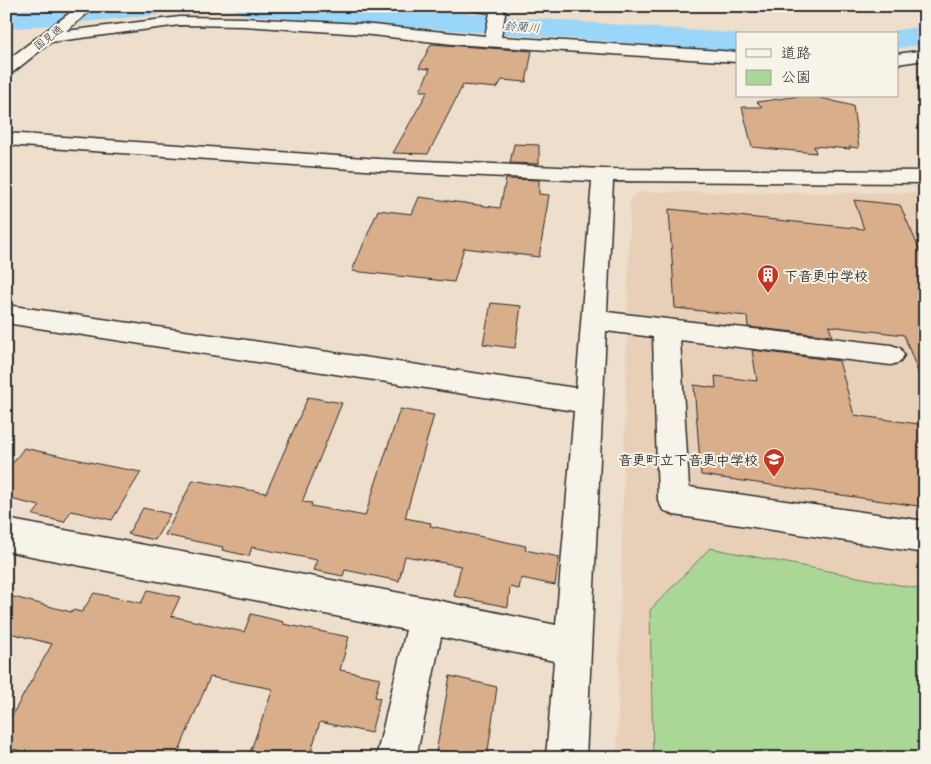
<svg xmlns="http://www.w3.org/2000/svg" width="931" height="764" font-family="'Playpen Sans','Klee One',sans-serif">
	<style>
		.built { fill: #e8d0b8 }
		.green { fill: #aad796; stroke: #6a8160 }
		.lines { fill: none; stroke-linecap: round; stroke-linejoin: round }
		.river { fill: #9ad5fa; fill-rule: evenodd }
		.building { fill: #d9ae8a; stroke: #2b2b2b }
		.minor-casing { stroke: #2b2b2b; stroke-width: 3 }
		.minor { fill: #f7f3e8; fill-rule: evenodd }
		.labels { text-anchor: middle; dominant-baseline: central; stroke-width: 4; stroke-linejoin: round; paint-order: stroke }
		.far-street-label { font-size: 11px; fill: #2b2b2b; stroke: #f7f3e8 }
		.far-water-label { font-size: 12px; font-style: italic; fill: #47565f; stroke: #f7f3e8 }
		.poi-label { font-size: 14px; font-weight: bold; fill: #2b2b2b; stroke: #f7f3e8; text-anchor: start }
	</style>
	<rect width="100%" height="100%" fill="#eedecc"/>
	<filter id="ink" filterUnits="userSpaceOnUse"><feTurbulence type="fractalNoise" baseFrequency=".02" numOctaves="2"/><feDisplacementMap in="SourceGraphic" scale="10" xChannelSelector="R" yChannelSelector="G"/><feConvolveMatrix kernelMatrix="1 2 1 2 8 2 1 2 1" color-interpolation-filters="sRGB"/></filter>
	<g filter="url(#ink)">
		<path class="built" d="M641,192L925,193V758H617L630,198Z"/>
		<path class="green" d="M710,548L925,590V758H653L650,610Z"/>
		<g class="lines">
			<path class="river" d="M59,6H170L166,12L156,15L6,29V11Z
				M233,6H370L742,34H737V51L247,15L237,12Z
				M925,26V44L897,48V34H885L897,30Z"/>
		</g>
		<path class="building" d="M431,44L532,51L526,82L502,80L497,88L463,85L428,154L393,153L428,91H420L430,69L419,68Z
			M800,96H813L853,106L859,148L849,147L850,149L814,146L816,153L752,147L742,107H762L757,102Z
			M514,144L539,145V164L510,163Z
			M506,179L539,180V194L549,195L539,257L464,248L454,282L352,271L378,210L412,214L419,197L500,208Z
			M854,200L900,205L925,262V383H922L904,335L829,326L832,336L748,327L747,316L675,308L669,209L864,229Z
			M491,303L521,306L515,348L483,344Z
			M752,350L839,361L854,415L925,425V507L701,475L694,385L716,388L715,376L757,381Z
			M308,397L342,403L302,502L312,503L311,506L365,516L400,409L434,415L405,518L431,523L430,526L526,546L525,550L559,557L555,585L521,578L519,589L510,587L508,607L454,596L461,566L405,556L399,581L345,570L343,576L313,570L317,560L252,547L249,556L222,550L223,547L165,535L193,480L266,493Z
			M24,448L108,466L141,472L112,520L71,511L64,522L33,515L40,506L6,498V472Z
			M143,508L170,514L155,540L128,534Z
			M148,590L180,597L171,616L244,632L251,614L284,622L283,624L349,637L340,670L380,678L375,697L380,698L371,733L320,722L309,758H248L273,689L210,677L176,758H45L6,747V726L52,644L6,632V595L71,612L72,610L82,612L94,593L141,603Z
			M450,676L497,687L487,758H435Z"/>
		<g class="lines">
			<g class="minor-casing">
				<path id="minor" d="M79,6H96L66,31L180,17L244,18L362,24L485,36L490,13L471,10L464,6H501L505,14L501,37L737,52V62L453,44L362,34L244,26L180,25L51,42L12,73L6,74V61Z
					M925,50V60L897,64V54Z
					M6,133L379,159L603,169L925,171V183L613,181L607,312L891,345L900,348L904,355L900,362L891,365L680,340L689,487L925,521V553L674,515L663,510L658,500L653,337L606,331L586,758H546L554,661L441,637L416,758H376L406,630L6,551V519L427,598L556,625L574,411L6,323V305L576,388L592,181L379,171L6,145Z"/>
			</g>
			<use href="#minor" class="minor"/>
		</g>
	</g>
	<defs>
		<g id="building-pin" transform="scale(1.125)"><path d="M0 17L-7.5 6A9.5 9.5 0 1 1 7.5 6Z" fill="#c8321e" stroke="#f7f3e8"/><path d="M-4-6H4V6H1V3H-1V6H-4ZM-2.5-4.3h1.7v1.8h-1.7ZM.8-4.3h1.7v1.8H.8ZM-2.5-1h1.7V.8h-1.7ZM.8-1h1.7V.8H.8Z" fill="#fff"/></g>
		<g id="school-pin" transform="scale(1.125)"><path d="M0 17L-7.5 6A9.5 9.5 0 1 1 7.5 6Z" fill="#c8321e" stroke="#f7f3e8"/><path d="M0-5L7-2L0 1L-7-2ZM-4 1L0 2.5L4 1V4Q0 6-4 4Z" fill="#fff"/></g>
	</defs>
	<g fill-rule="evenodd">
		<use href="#building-pin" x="768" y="275"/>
		<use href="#school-pin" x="774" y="459"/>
	</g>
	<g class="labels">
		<g class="far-street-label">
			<text transform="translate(48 37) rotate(-37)">国見通</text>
		</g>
		<g class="far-water-label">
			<text transform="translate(522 26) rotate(4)">鈴蘭川</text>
		</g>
		<g class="poi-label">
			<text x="784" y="275">下音更中学校</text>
			<text x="758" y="459" text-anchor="end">音更町立下音更中学校</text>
		</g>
	</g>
	<rect width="931" height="764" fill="none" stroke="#f7f3e8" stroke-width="25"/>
	<rect x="12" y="12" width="906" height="739" fill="none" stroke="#2b2b2b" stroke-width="2" filter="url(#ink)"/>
	<rect x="736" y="32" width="162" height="65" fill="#f7f3e8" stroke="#a5a39c"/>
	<rect x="746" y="49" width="25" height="8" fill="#f7f3e8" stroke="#a5a39c"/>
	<text x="781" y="58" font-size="15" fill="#2b2b2b">道路</text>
	<rect x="746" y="70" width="25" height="15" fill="#aad796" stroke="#a5a39c"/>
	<text x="781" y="82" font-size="15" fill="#2b2b2b">公園</text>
</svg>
